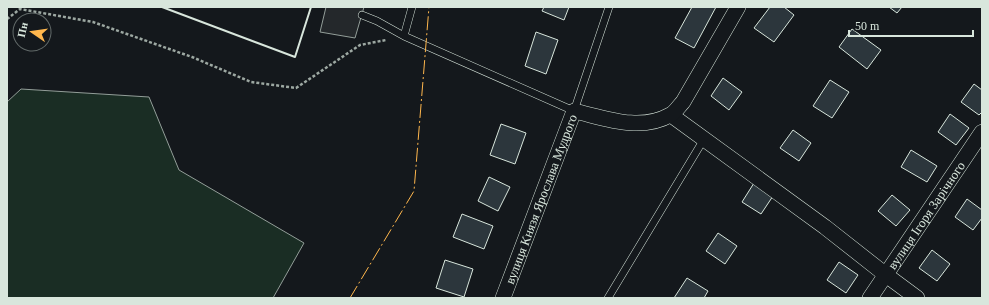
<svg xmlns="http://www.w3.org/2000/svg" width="989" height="305" font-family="Georgia,serif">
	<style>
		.green { fill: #1a2d24; stroke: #939e99 }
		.parking { fill: #24282b; stroke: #939e99 }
		.building { fill: #2c363c; stroke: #d8e6dc }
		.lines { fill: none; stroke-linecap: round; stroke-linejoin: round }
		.service-casing { stroke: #d8e6dc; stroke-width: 8 }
		.minor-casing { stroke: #d8e6dc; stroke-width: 16 }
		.path { stroke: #9da8a2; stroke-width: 2.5; stroke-dasharray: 3 2; stroke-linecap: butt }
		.service { stroke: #14181c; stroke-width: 7 }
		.minor { stroke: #14181c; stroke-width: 15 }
		.wall { stroke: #d8e6dc; stroke-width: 2 }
		.power { stroke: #ffb74d; stroke-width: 1; stroke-dasharray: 14 3 2 3; stroke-linecap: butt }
		.labels { text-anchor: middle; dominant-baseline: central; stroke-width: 3; stroke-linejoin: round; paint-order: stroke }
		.street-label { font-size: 13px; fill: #d8e6dc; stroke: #14181c }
	</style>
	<rect width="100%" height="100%" fill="#14181c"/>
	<path class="green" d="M21,89L149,97L179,170L304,243L273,298H7V102Z"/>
	<path class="parking" d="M326,7H364L355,38L320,32Z"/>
	<path class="building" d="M544,7H569L564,20L542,11Z
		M692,7H716L694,48L675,38Z
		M770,7H784L794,15L774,42L754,28Z
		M889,7H902L897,13Z
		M852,29L881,50L867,69L839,47Z
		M536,32L558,40L546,74L525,66Z
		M723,78L742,92L729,110L711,96Z
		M830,80L849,92L832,118L813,106Z
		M974,84L982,90V112L979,115L961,102Z
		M950,114L969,128L956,145L938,132Z
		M501,124L526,133L515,164L490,155Z
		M793,130L811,143L799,161L780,148Z
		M911,150L937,166L927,182L901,167Z
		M489,177L510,187L498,211L478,201Z
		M754,183L773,196L761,214L742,202Z
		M892,195L910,210L896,226L878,211Z
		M967,199L982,210V218L973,230L955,217Z
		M462,214L493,226L484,249L453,237Z
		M718,233L737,246L725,264L706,251Z
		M932,250L950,264L937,281L919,268Z
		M445,260L473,269L464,297L436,288Z
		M839,262L858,275L846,293L827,280Z
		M687,278L708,291L704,298H674Z"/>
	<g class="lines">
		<g class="service-casing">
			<path id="service" d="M362,15L377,21L404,36L574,111L609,7
				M404,36L412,7
				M608,298L704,139"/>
		</g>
		<g class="minor-casing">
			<g id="minor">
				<path d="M671,115L825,227L886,275L917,298"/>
				<path id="s1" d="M503,298L574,111C605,118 640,132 670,115C675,113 679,106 683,102L738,7"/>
				<path id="s2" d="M870,298L982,132"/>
			</g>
		</g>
		<path class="path" d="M7,19L20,9L93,22L192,57L251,82L296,88L360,45L386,40"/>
		<use href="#service" class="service"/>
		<use href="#minor" class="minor"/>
		<path class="wall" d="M162,7L295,57L311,7"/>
		<path class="power" d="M350,298L414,191L429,7"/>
	</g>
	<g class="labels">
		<g class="street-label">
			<text stroke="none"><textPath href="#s1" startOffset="106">вулиця Князя Ярослава Мудрого</textPath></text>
			<text stroke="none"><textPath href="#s2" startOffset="100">вулиця Ігоря Зарічного</textPath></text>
		</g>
	</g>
	<rect width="989" height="305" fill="none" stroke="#d8e6dc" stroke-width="16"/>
	<g transform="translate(32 32) rotate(283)"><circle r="19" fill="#14181c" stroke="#626a69"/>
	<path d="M0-3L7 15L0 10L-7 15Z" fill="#ffb74d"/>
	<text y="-6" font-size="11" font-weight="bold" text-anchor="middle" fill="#d8e6dc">Пн</text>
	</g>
	<path d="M849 30v6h124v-6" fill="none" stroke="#d8e6dc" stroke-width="2"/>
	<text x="855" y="30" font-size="12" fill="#d8e6dc" stroke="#14181c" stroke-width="3" paint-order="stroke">50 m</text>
</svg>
